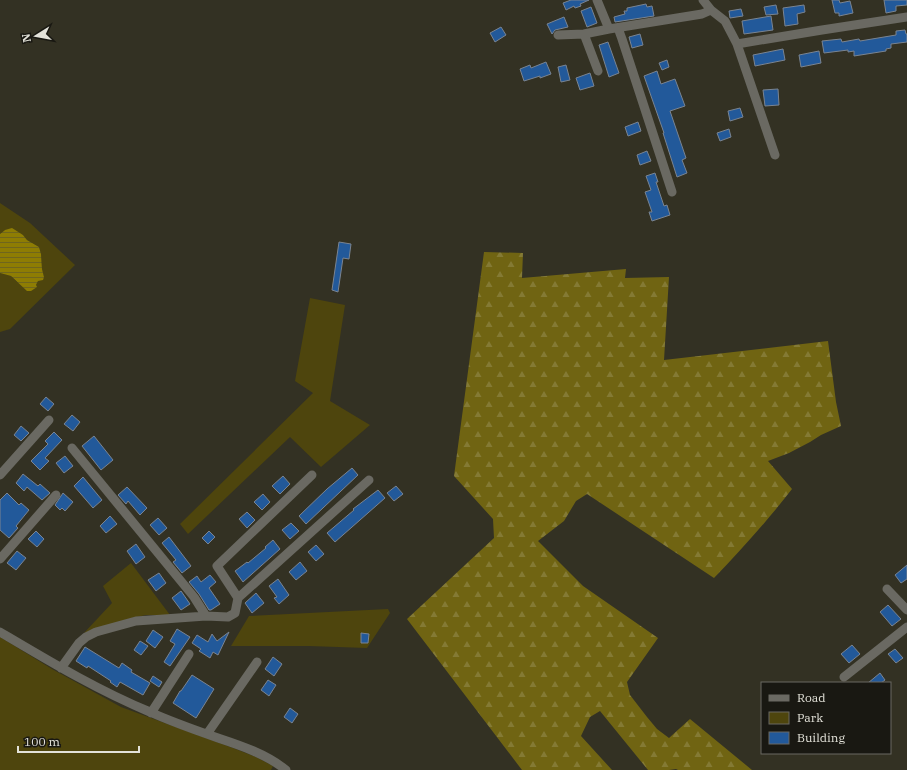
<svg xmlns="http://www.w3.org/2000/svg" width="907" height="770" font-family="'IBM Plex Serif',serif">
	<style>
		.green { fill: #4e450d }
		.forest { fill: url(#forest-firs) }
		.water { fill: url(#water-rules) }
		.building { fill: #22599a; stroke: #7a8491 }
		.lines { fill: none; stroke-linecap: round; stroke-linejoin: round }
		.minor { stroke: #6a6962; stroke-width: 9 }
	</style>
	<defs>
		<pattern id="forest-firs" width="22" height="20" patternUnits="userSpaceOnUse"><rect width="22" height="20" fill="#706412"/><path d="M5 1l3.5 6h-7zM16 11l3.5 6h-7z" fill="#847a34"/></pattern>
		<pattern id="water-rules" width="6" height="5" patternUnits="userSpaceOnUse"><rect width="6" height="5" fill="#8e7d03"/><path d="M0 2.5h6" fill="none" stroke="#70661c"/></pattern>
	</defs>
	<rect width="100%" height="100%" fill="#333123"/>
	<path class="green" d="M0,203L30,223L75,265L10,329L0,332V273L11,276L17,282L36,285L38,281L44,277L42,269L41,254L39,247L27,240L23,235L5,230L0,234Z
		M310,298L345,305L330,401L370,425L321,467L290,437L188,534L180,524L313,393L295,381Z
		M131,563L170,615H146L132,618L84,633L112,603L103,586Z
		M388,609L390,613L367,648L309,646H231L249,616Z
		M0,637L52,669L121,707L233,748L256,757L273,766L271,770H0Z"/>
	<path class="forest" d="M484,252L523,253L522,278L626,269L625,278L669,277L664,360L828,341L836,402L841,426L821,435L810,442L789,453L768,461L792,489C768,520 742,549 714,578L587,494L576,501L564,521L538,541L583,586L658,638L627,682L630,695L647,717L657,729L669,738L690,719L752,770H678L676,769L669,770H648L600,711L590,717L581,736L612,770H522L407,619L494,538L493,519L454,476Z"/>
	<path class="water" d="M12,228L23,235L27,240L39,247L41,254L42,269L44,277L43,280L38,281L36,285L37,287L31,291H27L11,276L0,273V234L5,230Z"/>
	<path class="building" d="M571,0H589L580,4L581,6L575,8L574,6L566,10L563,3Z
		M832,0H839L840,3L850,1L853,13L839,16V13H835Z
		M884,0H907V5L896,6V11L886,13Z
		M646,4L647,7L652,6L654,16L615,22L614,17L625,14L624,11H627V8Z
		M776,5L778,14L766,15L764,7Z
		M804,5L805,12L797,14L798,24L785,26L783,8Z
		M591,7L597,23L587,27L581,11Z
		M741,9L743,16L730,18L729,11Z
		M771,16L773,30L744,34L742,21Z
		M564,17L568,27L555,30L552,34L547,24Z
		M501,27L506,35L495,42L490,33Z
		M905,30L906,34H907V42L891,44V48L886,49V51L854,56V51L848,52V50L824,53L822,41L841,39L842,42L859,39L860,41L896,35V31Z
		M640,34L643,45L632,48L629,37Z
		M608,42L619,73L609,77L599,45Z
		M783,49L785,60L755,66L753,55Z
		M819,51L821,63L801,67L799,55Z
		M667,60L669,67L662,70L659,63Z
		M546,62L551,74L540,78V76L524,81L520,69L530,65L531,68Z
		M566,65L570,80L561,82L558,67Z
		M657,71L661,84L675,79L685,106L670,111L686,158L682,160L687,173L677,177L663,133H664L644,76Z
		M590,73L594,86L580,90L576,78Z
		M778,89L779,105L765,106L763,90Z
		M740,108L743,117L730,121L728,111Z
		M638,122L641,131L628,136L625,127Z
		M729,129L731,137L720,141L717,133Z
		M647,151L651,161L640,165L637,155Z
		M655,173L658,182H656L664,206L667,205L670,215L652,221L649,212H652L645,192L651,190L646,176Z
		M339,242L351,244L349,259L343,258L338,292L332,290Z
		M46,397L54,404L48,411L40,404Z
		M72,415L80,422L73,431L64,424Z
		M21,426L29,433L21,441L14,435Z
		M54,432L62,440L45,458L49,461L40,470L31,461L48,444L45,441Z
		M94,436L113,460L101,470L82,446Z
		M65,456L73,466L64,473L56,463Z
		M352,468L358,475L306,524L299,516L327,489Z
		M23,474L38,486L40,484L50,493L42,500L27,487L24,491L16,483Z
		M283,476L290,484L280,494L272,486Z
		M83,477L102,500L93,508L74,486Z
		M396,486L403,494L394,501L387,493Z
		M127,487L147,508L140,515L128,501L126,504L118,495Z
		M378,490L385,498L335,542L327,533L354,510L353,509Z
		M7,493L19,505L21,503L29,510L16,526L18,528L9,538L0,530V500Z
		M63,493L73,502L65,511L62,508L60,510L55,505Z
		M263,494L270,502L262,510L254,502Z
		M247,512L255,520L247,528L239,519Z
		M110,516L117,524L106,533L100,526Z
		M158,518L167,528L159,535L150,525Z
		M291,523L299,531L290,539L282,530Z
		M36,531L44,539L37,547L28,539Z
		M209,531L215,537L208,544L202,538Z
		M169,537L191,566L182,573L173,562L176,560L162,543Z
		M273,540L280,549L243,582L235,571L247,562L248,563L266,548L265,547Z
		M136,544L145,557L136,564L127,551Z
		M316,545L324,554L316,561L308,552Z
		M17,551L26,558L16,570L7,563Z
		M300,562L307,571L296,580L289,572Z
		M907,565V579L901,583L895,575Z
		M159,573L166,583L156,591L148,580Z
		M210,575L216,582L209,588L220,604L211,610H209L199,594L189,582L197,576L201,582Z
		M278,579L289,595L279,604L274,598L277,597L269,586Z
		M181,591L190,604L181,610L172,598Z
		M256,593L264,603L252,613L245,603Z
		M888,605L901,619L892,626L880,612Z
		M177,629L190,637L170,666L164,662L175,644L170,641Z
		M153,630L163,637L155,648L146,641Z
		M229,632L218,655L213,652L210,658L199,651L201,649L192,643L197,635L208,642L212,634L217,641Z
		M361,633L369,634L368,643H361Z
		M140,641L148,646L141,655L134,650Z
		M852,645L860,654L849,663L841,654Z
		M85,647L119,668L122,663L132,670L131,672L150,683L143,695L120,682L117,687L110,682L111,681L88,666L87,668L76,661Z
		M895,649L903,658L896,663L888,654Z
		M273,657L282,664L274,676L265,669Z
		M880,673L885,680L881,683H868Z
		M192,675L214,689L196,718L173,703L180,691H181Z
		M153,676L162,682L159,687L150,681Z
		M268,680L276,685L269,696L261,690Z
		M290,708L298,714L292,723L284,717Z"/>
	<g class="lines">
		<path class="minor" d="M597,0L609,29L702,14L711,10
			M703,0L711,10L725,21L737,44L822,30L907,17
			M618,28L622,39L672,192
			M584,34L598,71
			M558,35L584,34L609,29
			M737,44L775,155
			M72,448L194,597L206,616
			M0,475L49,420
			M0,559L56,495
			M887,589L907,610
			M238,598L369,480
			M0,632C49,661 97,690 150,712C172,722 195,730 218,738C242,746 266,754 286,770
			M61,668L79,643L86,637L96,632L136,621L206,616L228,617L235,613L238,598L217,566L312,475
			M844,677L907,627
			M151,713L189,654
			M207,734L257,662"/>
	</g>
	<rect x="761" y="682" width="130" height="72" fill="#191812" stroke="#6a6962"/>
	<rect x="769" y="695" width="20" height="6" fill="#6a6962" stroke="#6a6962"/>
	<text x="797" y="702" font-size="12" fill="#e3e2d9">Road</text>
	<rect x="769" y="712" width="20" height="12" fill="#4e450d" stroke="#6a6962"/>
	<text x="797" y="722" font-size="12" fill="#e3e2d9">Park</text>
	<rect x="769" y="732" width="20" height="12" fill="#22599a" stroke="#6a6962"/>
	<text x="797" y="742" font-size="12" fill="#e3e2d9">Building</text>
	<g transform="translate(36 36) rotate(259)" stroke="#191812" stroke-width="3" paint-order="stroke">
	<path d="M0-3L7 15L0 10L-7 15Z" fill="#e3e2d9"/>
	<text y="-6" font-size="11" font-weight="bold" text-anchor="middle" fill="#e3e2d9">N</text>
	</g>
	<path d="M18 746v6h121v-6" fill="none" stroke="#e3e2d9" stroke-width="2"/>
	<text x="24" y="746" font-size="12" fill="#e3e2d9" stroke="#191812" stroke-width="3" paint-order="stroke">100 m</text>
</svg>
